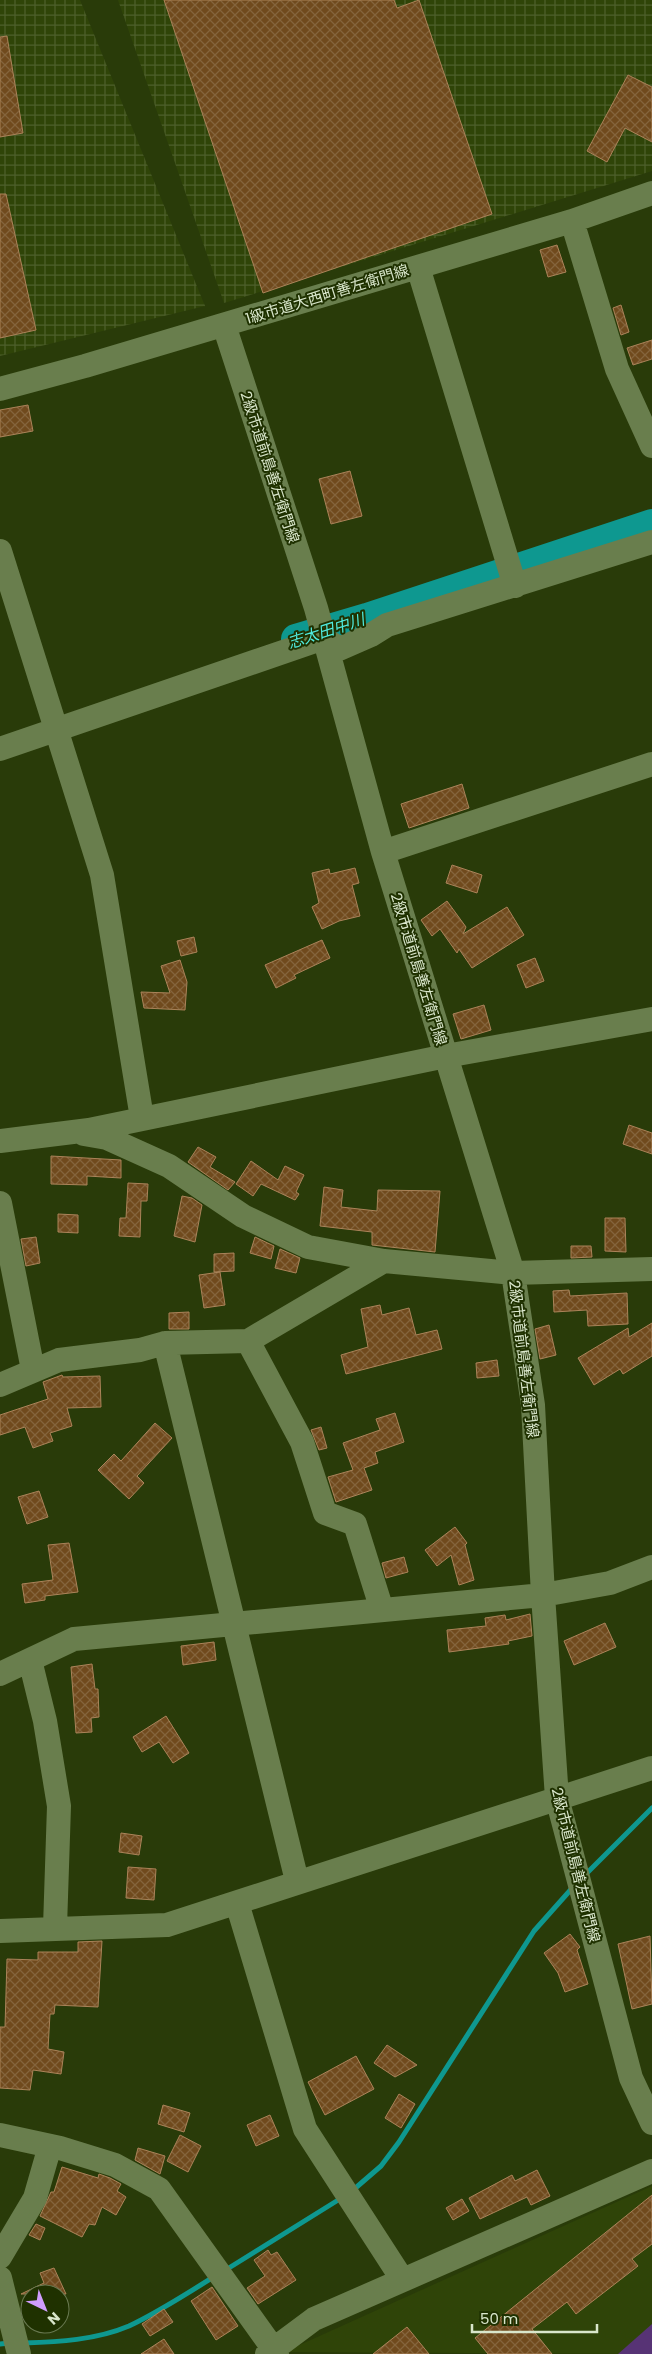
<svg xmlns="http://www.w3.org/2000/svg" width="652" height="2354" font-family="Poppins,'Noto Sans JP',sans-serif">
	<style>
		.built { fill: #2f4408 }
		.industrial { fill: url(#industrial-grid) }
		.grass { fill: #573375 }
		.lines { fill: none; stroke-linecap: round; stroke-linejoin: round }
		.stream { stroke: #0e9890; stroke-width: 5 }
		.river { stroke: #0e9890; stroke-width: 30 }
		.building { fill: url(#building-cross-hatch); stroke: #ab8359 }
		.minor { stroke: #697e4d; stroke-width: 24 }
		.labels { text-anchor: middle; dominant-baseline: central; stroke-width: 4; stroke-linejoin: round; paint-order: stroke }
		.street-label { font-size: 15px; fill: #d9e6cb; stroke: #1f3100 }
		.water-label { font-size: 16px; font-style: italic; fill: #50eade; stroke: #1f3100 }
	</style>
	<defs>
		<pattern id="industrial-grid" width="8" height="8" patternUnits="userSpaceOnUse" patternTransform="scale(1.25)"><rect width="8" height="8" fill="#2f4408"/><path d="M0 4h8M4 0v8" fill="none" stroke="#4d5f2b"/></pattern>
		<pattern id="building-cross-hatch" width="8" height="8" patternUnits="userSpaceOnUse" patternTransform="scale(1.25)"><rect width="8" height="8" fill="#704a1d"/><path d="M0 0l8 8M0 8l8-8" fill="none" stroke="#84643c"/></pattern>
	</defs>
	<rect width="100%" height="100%" fill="#293b09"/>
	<path class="built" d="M652,2186V2354L284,2352Z"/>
	<path class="industrial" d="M0,0H80L205,306L0,356Z
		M118,0H652V171L224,303Z"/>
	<path class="grass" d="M652,2324V2354H618Z"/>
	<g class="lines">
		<path class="stream" d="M585,1875L652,1808
			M352,2191L381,2166L399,2142L534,1931L574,1886
			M224,2271L343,2197
			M24,2343C58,2342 96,2340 129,2326C157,2313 188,2293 215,2276
			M0,2344L10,2343"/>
		<path class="river" d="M296,639L367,618L652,524"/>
	</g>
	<path class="building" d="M164,0H394L397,8L419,0L492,214L263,293Z
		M7,36L23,133L0,137V37Z
		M628,75L652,87V142L625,128L607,162L587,151Z
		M0,194H6L36,330L0,338Z
		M557,245L566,272L548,277L540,250Z
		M621,305L629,332L621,335L613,308Z
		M652,340V359L633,365L627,348Z
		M28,405L33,431L0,437V410Z
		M350,471L362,516L331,524L319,479Z
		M462,784L469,808L409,828L401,804Z
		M452,865L482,875L477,893L446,883Z
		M355,868L359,883L352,885L360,916L339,921L322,929L312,907L319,903L312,873L329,869L330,874Z
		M447,901L466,927L463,934L507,907L524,935L472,968L459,949L457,953L440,929L432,936L421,920Z
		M194,937L197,952L181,956L177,941Z
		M322,940L330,958L294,975L296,978L276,988L265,965Z
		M535,958L544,981L526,988L517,965Z
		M180,960L187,982L185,1010L144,1008L141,992L170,993L161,966Z
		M484,1005L491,1030L461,1039L453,1014Z
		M629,1125L652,1133V1154L623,1144Z
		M198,1147L216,1157L210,1167L235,1182L228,1190L188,1162Z
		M51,1156L121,1160V1178L87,1176V1185L51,1184Z
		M251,1161L278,1180L285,1166L304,1175L296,1192L299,1194L295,1200L261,1184L253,1196L236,1184Z
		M128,1183L148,1184L147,1201H141L140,1237L119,1236L120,1218H126Z
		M324,1187L343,1190L341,1207L377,1211L378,1190L440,1191L435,1252L372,1245V1232L320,1226Z
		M182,1196L192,1198L202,1205L195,1242L174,1236Z
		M58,1214L78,1215V1233L58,1232Z
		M605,1218H625L626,1252L605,1251Z
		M36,1237L40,1263L26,1266L21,1239Z
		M255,1237L274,1246L271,1259L250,1253Z
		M571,1246H591L592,1257L571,1258Z
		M280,1249L300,1258L296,1273L275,1268Z
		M234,1253V1271L214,1272V1254Z
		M220,1272L225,1305L204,1308L199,1275Z
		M569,1290L570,1296L627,1293L628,1324L588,1326L587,1310L554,1312L553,1291Z
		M380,1305L382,1315L409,1308L416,1335L437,1330L442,1349L346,1374L341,1355L368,1347L361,1309Z
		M189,1312V1329H169V1313Z
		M652,1323V1356L623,1374L620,1369L594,1385L578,1358L628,1328L629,1337Z
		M549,1325L556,1355L540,1359L535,1329Z
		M497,1360L499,1376L477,1378L476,1363Z
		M62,1375L63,1377L100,1376L101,1407L67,1408L72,1426L50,1433L53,1441L33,1448L25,1427L0,1435V1415L48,1399L43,1382Z
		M395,1413L404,1442L375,1452L378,1463L364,1468L372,1490L336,1502L328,1477L353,1470L343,1443L380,1430L376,1419Z
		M155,1423L172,1438L137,1476L144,1483L129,1499L98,1470L114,1454L121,1461Z
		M321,1427L327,1448L319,1450L311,1430Z
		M39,1491L48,1517L27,1524L18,1497Z
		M455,1527L467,1543L465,1545L474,1580L459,1585L451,1555L437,1566L425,1550Z
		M69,1543L78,1592L45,1596V1600L25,1603L22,1584L53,1580L48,1545Z
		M404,1557L408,1572L386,1578L382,1563Z
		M530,1614L532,1636L508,1641L509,1644L449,1652L447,1630L486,1626L485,1618L505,1615L506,1620Z
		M605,1623L616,1647L574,1665L564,1641Z
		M214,1642L216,1660L183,1665L181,1646Z
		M92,1664L95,1689H98L99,1717L91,1718L92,1732L76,1733L71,1667Z
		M166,1716L189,1753L173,1763L159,1742L142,1752L133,1737Z
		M121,1833L142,1836L139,1855L119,1852Z
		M128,1867L156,1869L154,1900L126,1898Z
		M570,1934L580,1947L577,1950L588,1984L565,1992L558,1973L544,1953Z
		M650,1936L652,2004L632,2009L618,1944Z
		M102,1941L98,2007L55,2005L54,2014H50L48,2049L64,2052L61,2074L33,2070L30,2090L0,2088V2027H5L7,1959L38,1960V1952H78V1942Z
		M387,2045L417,2065L395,2077L374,2063Z
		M356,2056L374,2089L325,2115L308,2082Z
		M399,2094L415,2104L401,2128L385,2118Z
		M163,2105L190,2113L184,2132L158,2124Z
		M270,2115L279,2136L256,2146L247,2125Z
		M180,2135L201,2146L188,2172L167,2161Z
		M138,2148L165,2156L160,2174L135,2160Z
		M62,2167L98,2178L99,2174L110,2178L121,2184L117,2191L126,2197L116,2215L102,2207L95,2225L89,2224L82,2237L40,2216L51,2192H54Z
		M537,2170L550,2196L531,2205L527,2197L480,2219L469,2198L512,2175L515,2181Z
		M652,2195V2244L632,2259L638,2266L576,2314L567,2302L532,2329L552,2354H488L475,2338Z
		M462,2199L469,2211L453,2220L446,2208Z
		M36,2224L45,2228L40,2240L29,2235Z
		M268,2250L271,2255L277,2252L296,2280L258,2304L247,2288L265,2276L254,2260Z
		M54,2268L66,2294H21L44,2283L40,2273Z
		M212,2287L238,2326L216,2340L191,2301Z
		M164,2309L173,2322L150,2336L142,2324Z
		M407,2327L429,2354H373Z
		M164,2339L174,2354H141Z"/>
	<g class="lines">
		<path class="minor" d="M572,221L617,369L652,446
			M418,267L515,586
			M224,325L316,608L383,852L513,1273L533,1405L543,1595L557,1798L631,2078L652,2123
			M0,389L85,366L572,221L652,193
			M0,551L102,875L142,1118
			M0,749L324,638L339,649L371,635L387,625L652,542
			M383,852L652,764
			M84,1134L107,1138L169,1166L243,1216L308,1247L384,1261L513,1273L652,1269
			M0,1141L89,1130L446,1056L652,1019
			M0,1203L33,1370
			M248,1341L302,1442L325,1513L355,1524L382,1610
			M165,1343L297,1881
			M0,1385L59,1360L140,1350L165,1343L248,1341L384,1261
			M30,1660L45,1721L59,1806L55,1927
			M0,1674L74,1639L543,1595L610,1583L652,1567
			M237,1903L305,2129L402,2279
			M0,1931L167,1925L652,1768
			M0,2135L60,2148L115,2165L159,2189L277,2354
			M0,2257L35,2198L50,2146
			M0,2278L19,2354
			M267,2354L314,2319L652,2171"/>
	</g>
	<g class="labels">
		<g class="street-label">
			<text transform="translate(327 294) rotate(-17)">1級市道大西町善左衛門線</text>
			<text transform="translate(270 467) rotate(72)">2級市道前島善左衛門線</text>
			<text transform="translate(419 969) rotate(73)">2級市道前島善左衛門線</text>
			<text transform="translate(524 1359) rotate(83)">2級市道前島善左衛門線</text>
			<text transform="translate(576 1865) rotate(76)">2級市道前島善左衛門線</text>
		</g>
		<g class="water-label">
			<text transform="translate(326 631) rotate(-18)">志太田中川</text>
		</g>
	</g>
	<g transform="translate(45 2309) rotate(137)"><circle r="24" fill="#1f3100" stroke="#697951"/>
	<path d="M0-4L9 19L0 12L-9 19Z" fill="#d09dfe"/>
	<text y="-8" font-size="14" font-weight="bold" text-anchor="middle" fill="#d9e6cb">N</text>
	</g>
	<path d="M472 2324v8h125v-8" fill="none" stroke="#d9e6cb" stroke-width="2.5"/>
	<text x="480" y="2324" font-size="15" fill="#d9e6cb" stroke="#1f3100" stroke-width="4" paint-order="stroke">50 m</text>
</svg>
